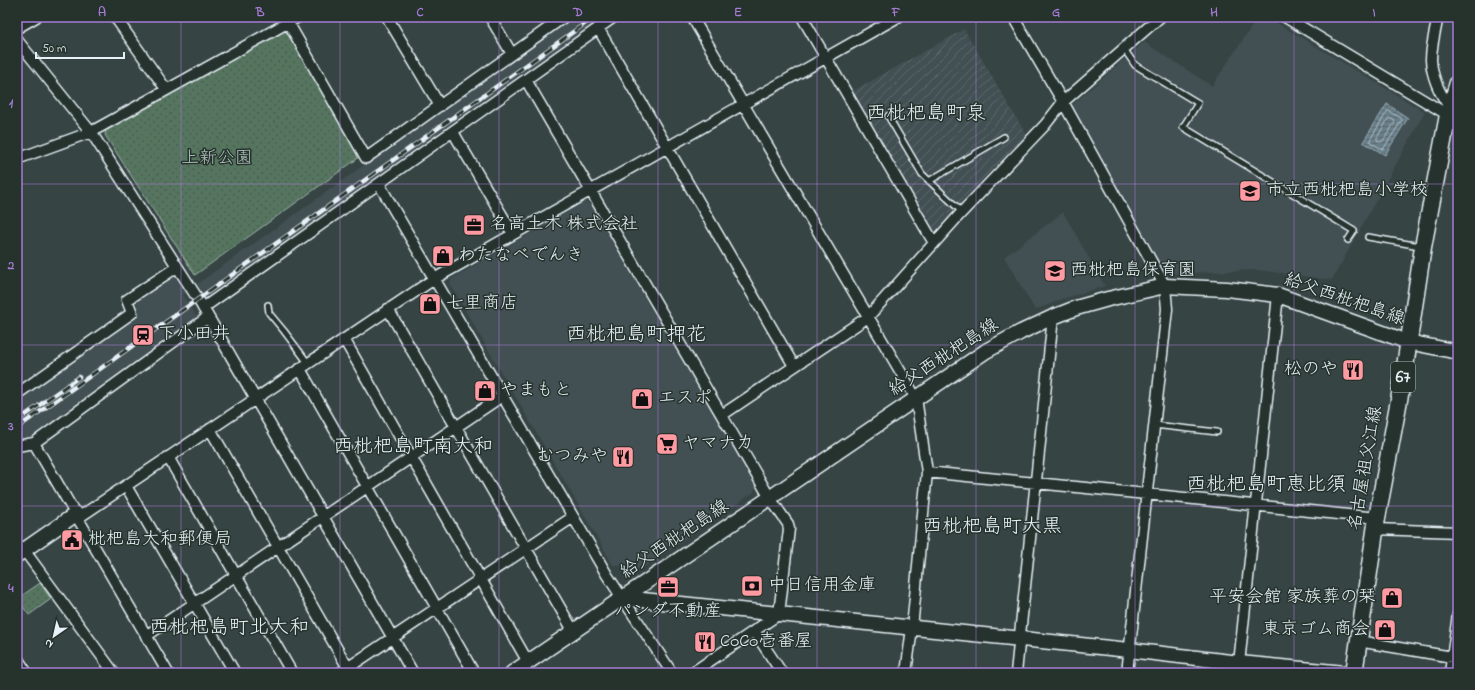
<svg xmlns="http://www.w3.org/2000/svg" width="1475" height="690" font-family="'Indie Flower','Klee One',sans-serif">
	<style>
		.built { fill: #425052 }
		.industrial { fill: url(#industrial-furrows) }
		.park { fill: url(#park-dots); stroke: #9eb3ac }
		.water { fill: url(#water-rules); stroke: #9badb5 }
		.lines { fill: none; stroke-linecap: round; stroke-linejoin: round }
		.shore { stroke: #b4c3cc; stroke-width: 1 }
		.lane-casing { stroke: #e8f1f8; stroke-width: 8 }
		.street-casing { stroke: #e8f1f8; stroke-width: 13 }
		.secondary-casing { stroke: #e8f1f8; stroke-width: 17 }
		.primary-casing { stroke: #e8f1f8; stroke-width: 19 }
		.lane { stroke: #26332d; stroke-width: 5 }
		.street { stroke: #26332d; stroke-width: 10 }
		.secondary { stroke: #26332d; stroke-width: 14 }
		.primary { stroke: #26332d; stroke-width: 16 }
		.rail-casing { stroke: #e8f1f8; stroke-width: 4.5 }
		.rail { stroke: #26332d; stroke-width: 3; stroke-dasharray: 9; stroke-linecap: butt }
		.grid { fill: none; stroke: #a77bd6; stroke-width: 1; stroke-opacity: 0.55 }
		.labels { text-anchor: middle; dominant-baseline: central; stroke-width: 3; stroke-linejoin: round; paint-order: stroke }
		.shield { fill: #26332d; stroke: #aeb8bb; stroke-width: 1 }
		.shield-label { font-size: 17px; font-weight: bold; fill: #e8f1f8 }
		.park-label { font-size: 18px; fill: #adbfbb; stroke: #26332d }
		.poi-label { font-size: 18px; fill: #e8f1f8; stroke: #26332d; text-anchor: start }
		.street-label { font-size: 18px; fill: #e8f1f8; stroke: #26332d }
		.quarter-label { font-size: 20px; fill: #e8f1f8; stroke: #26332d }
		.neatline { fill: none; stroke: #a77bd6; stroke-width: 1.5 }
		.grid-label { font-size: 13px; text-anchor: middle; font-weight: bold; fill: #a77bd6 }
	</style>
	<defs>
		<pattern id="industrial-furrows" width="10" height="10" patternUnits="userSpaceOnUse"><rect width="10" height="10" fill="#425052"/><path d="M-1 1l2-2M0 10L10 0M9 11l2-2" fill="none" stroke="#5d6a6c"/></pattern>
		<pattern id="park-dots" width="8" height="8" patternUnits="userSpaceOnUse"><rect width="8" height="8" fill="#54755f"/><path d="M2 2h.1M6 6h.1" fill="none" stroke="#4c5c53" stroke-width="1.8" stroke-linecap="round"/></pattern>
		<pattern id="water-rules" width="6" height="5" patternUnits="userSpaceOnUse"><rect width="6" height="5" fill="#677f89"/><path d="M0 2.5h6" fill="none" stroke="#58666d"/></pattern>
	</defs>
	<rect width="100%" height="100%" fill="#364443"/>
	<filter id="ink" filterUnits="userSpaceOnUse"><feTurbulence type="fractalNoise" baseFrequency=".025" numOctaves="2"/><feDisplacementMap in="SourceGraphic" scale="8" xChannelSelector="R" yChannelSelector="G"/><feConvolveMatrix kernelMatrix="1 2 1 2 8 2 1 2 1" color-interpolation-filters="sRGB"/></filter>
	<g filter="url(#ink)">
		<path class="built" d="M572,17H589L594,25L209,299H206L197,284Z
			M1258,17H1267L1425,112L1332,280L1257,270L1166,274L1071,108L1074,103L1144,42L1212,86Z
			M585,202L590,204L756,487L753,493L641,569L613,565L450,284L451,279Z
			M1063,212L1105,286L1063,299L1035,310L1004,257Z
			M171,275L176,277L186,293L183,295L198,319L24,442L19,434L17,435V401L19,398L139,313L136,309L138,299Z"/>
		<path class="industrial" d="M964,29L1026,134L937,231H933L851,92Z"/>
		<path class="park" d="M280,30L287,32L359,155L357,159L195,275L105,135L106,129Z
			M40,583L51,599L29,615L17,599Z"/>
		<path class="water" d="M1387,104L1408,118L1385,155L1363,142Z"/>
		<g class="lines">
			<path class="shore" d="M1388,111L1401,118L1402,120L1384,148L1382,149L1370,142V140Z
				M1389,118L1394,120L1395,122L1383,141L1380,142L1377,140V138Z"/>
			<g class="lane-casing">
				<path id="lane" d="M1124,49L1135,65L1198,103L1183,127L1354,231L1348,240
					M888,116L922,174L962,212
					M929,181L1004,137
					M1368,237L1420,246
					M268,305L269,313L284,331L308,363
					M1154,425L1217,432"/>
			</g>
			<g class="street-casing">
				<path id="street" d="M115,17L166,89
					M285,17L366,158L564,17
					M387,17L440,106
					M490,17L512,54
					M692,17L916,398L927,472L912,628L906,673
					M802,17L934,243
					M1013,17L1063,102L1165,286L1167,309L1127,673
					M1285,17L1448,115L1458,128
					M1438,17C1435,31 1431,46 1431,60C1432,78 1440,94 1450,108
					M17,28L36,17
					M598,28L794,366
					M17,40L91,132L198,299L413,673
					M526,80L770,498L788,524L789,529L779,614L692,673
					M453,132L513,234
					M17,159L91,132L298,17
					M379,184L607,575L672,673
					M203,308L614,17
					M388,309L574,632
					M344,339L528,662
					M300,369L474,673
					M17,394L132,313L127,300L177,267
					M722,415L868,317L962,212L1045,125L1063,102L1160,17
					M210,429L351,673
					M34,443L168,673
					M17,446L34,443L208,317
					M168,457L292,673
					M927,472L1146,494L1377,518
					M126,486L235,673
					M78,518L434,279L898,17
					M1375,529L1458,532
					M24,550L114,673
					M754,631L782,673
					M146,636L502,396
					M1358,641L1458,658
					M17,658L27,673
					M340,673L573,517
					M1016,673L1053,317
					M1238,673L1278,295
					M1450,673L1458,614"/>
			</g>
			<g class="secondary-casing">
				<path id="secondary" d="M17,555L76,514
					M623,598L1129,650L1239,663L1345,673
					M512,673L986,351L1021,332L1053,317L1076,308L1108,299L1165,286L1227,289L1278,295L1408,342L1458,352"/>
			</g>
			<g class="primary-casing">
				<path id="primary" d="M1354,673L1377,518L1404,373L1423,247L1448,115L1458,83"/>
			</g>
			<use href="#lane" class="lane"/>
			<use href="#street" class="street"/>
			<use href="#secondary" class="secondary"/>
			<use href="#primary" class="primary"/>
			<g class="rail-casing">
				<path id="rail" d="M17,421L79,377
					M17,428L594,17"/>
			</g>
			<use href="#rail" class="rail"/>
		</g>
	</g>
	<path class="grid" d="M181,17V673M340,17V673M499,17V673M658,17V673M817,17V673M976,17V673M1135,17V673M1294,17V673M17,184H1458M17,345H1458M17,506H1458"/>
	<defs>
		<g id="school-square" transform="scale(1.15)"><rect x="-9" y="-9" width="18" height="18" rx="4" fill="#ff9aa2" stroke="#26332d"/><path d="M0-5L7-2L0 1L-7-2ZM-4 1L0 2.5L4 1V4Q0 6-4 4Z" fill="#111"/></g>
		<g id="office-square" transform="scale(1.15)"><rect x="-9" y="-9" width="18" height="18" rx="4" fill="#ff9aa2" stroke="#26332d"/><path d="M-6-3h4V-5.5h4V-3h4V5H-6ZM-1-4.5V-3h2v-1.5ZM-6 0V1H6V0Z" fill="#111"/></g>
		<g id="shop-square" transform="scale(1.15)"><rect x="-9" y="-9" width="18" height="18" rx="4" fill="#ff9aa2" stroke="#26332d"/><path d="M-5-2.5h2.3a2.7 3.5 0 0 1 5.4 0H5L5.5 6h-11ZM-1.5-2.5h3a1.5 2.3 0 0 0-3 0Z" fill="#111"/></g>
		<g id="station-square" transform="scale(1.15)"><rect x="-9" y="-9" width="18" height="18" rx="4" fill="#ff9aa2" stroke="#26332d"/><path d="M-3-6H3Q5-6 5-4V2Q5 4 3 4L4.5 6H3L1.5 4h-3L-3 6H-4.5L-3 4Q-5 4-5 2V-4Q-5-6-3-6ZM-3.5-4v3h7v-3ZM-3.5 1v1.5H-2V1ZM2 1v1.5H3.5V1Z" fill="#111"/></g>
		<g id="restaurant-square" transform="scale(1.15)"><rect x="-9" y="-9" width="18" height="18" rx="4" fill="#ff9aa2" stroke="#26332d"/><path d="M-5-6h1v4h1v-4h1v4h1v-4h1v5L-1.5 .5V6h-2V.5L-5-1ZM5-6V6H3V1.5H1.5Q1.5-4 5-6Z" fill="#111"/></g>
		<g id="supermarket-square" transform="scale(1.15)"><rect x="-9" y="-9" width="18" height="18" rx="4" fill="#ff9aa2" stroke="#26332d"/><path d="M-6-5.5h2.5l.6 2H6L4.5 2H-2.5L-4.4-4H-6ZM-1.5 3.2a1.3 1.3 0 1 0 .1 0ZM3 3.2a1.3 1.3 0 1 0 .1 0Z" fill="#111"/></g>
		<g id="civic-square" transform="scale(1.15)"><rect x="-9" y="-9" width="18" height="18" rx="4" fill="#ff9aa2" stroke="#26332d"/><path d="M-.6-6.5H3V-4.5H.6V-3L4-1V1h2V6H-6V1h2V-1L-.6-3ZM-1.2 2.5V6h2.4V2.5Z" fill="#111"/></g>
		<g id="bank-square" transform="scale(1.15)"><rect x="-9" y="-9" width="18" height="18" rx="4" fill="#ff9aa2" stroke="#26332d"/><path d="M-6-4H6V4H-6ZM0-2.3a2.3 2.3 0 1 0 0 4.6a2.3 2.3 0 1 0 0-4.6Z" fill="#111"/></g>
	</defs>
	<g fill-rule="evenodd">
		<use href="#school-square" x="1250" y="191"/>
		<use href="#office-square" x="474" y="225"/>
		<use href="#shop-square" x="443" y="256"/>
		<use href="#school-square" x="1055" y="271"/>
		<use href="#shop-square" x="430" y="304"/>
		<use href="#station-square" x="143" y="335"/>
		<use href="#restaurant-square" x="1353" y="370"/>
		<use href="#shop-square" x="485" y="391"/>
		<use href="#shop-square" x="642" y="399"/>
		<use href="#supermarket-square" x="667" y="444"/>
		<use href="#restaurant-square" x="623" y="457"/>
		<use href="#civic-square" x="72" y="540"/>
		<use href="#bank-square" x="752" y="586"/>
		<use href="#office-square" x="668" y="587"/>
		<use href="#shop-square" x="1392" y="598"/>
		<use href="#shop-square" x="1385" y="630"/>
		<use href="#restaurant-square" x="705" y="642"/>
	</g>
	<g class="labels">
		<rect class="shield" x="1391" y="362" width="24" height="30" rx="3"/>
		<g class="shield-label">
			<text x="1403" y="377">67</text>
		</g>
		<g class="park-label">
			<text x="217" y="159">上新公園</text>
		</g>
		<g class="poi-label">
			<text x="1266" y="191">市立西枇杷島小学校</text>
			<text x="490" y="225">名高土木 株式会社</text>
			<text x="458" y="256">わたなべでんき</text>
			<text x="1070" y="271">西枇杷島保育園</text>
			<text x="446" y="304">七里商店</text>
			<text x="158" y="335">下小田井</text>
			<text x="1338" y="370" text-anchor="end">松のや</text>
			<text x="500" y="391">やまもと</text>
			<text x="658" y="399">エスポ</text>
			<text x="682" y="444">ヤマナカ</text>
			<text x="608" y="457" text-anchor="end">むつみや</text>
			<text x="88" y="540">枇杷島大和郵便局</text>
			<text x="768" y="586">中日信用金庫</text>
			<text x="1376" y="598" text-anchor="end">平安会館 家族葬の栞</text>
			<text x="668" y="612" text-anchor="middle">パンダ不動産</text>
			<text x="1370" y="630" text-anchor="end">東京ゴム商会</text>
			<text x="720" y="642">CoCo壱番屋</text>
		</g>
		<g class="street-label">
			<text transform="translate(1344 300) rotate(19)">給父西枇杷島線</text>
			<text transform="translate(944 358) rotate(-33)">給父西枇杷島線</text>
			<text transform="translate(1366 468) rotate(-80)">名古屋祖父江線</text>
			<text transform="translate(675 540) rotate(-34)">給父西枇杷島線</text>
		</g>
		<g class="quarter-label">
			<text x="926" y="114">西枇杷島町泉</text>
			<text x="636" y="335">西枇杷島町押花</text>
			<text x="413" y="447">西枇杷島町南大和</text>
			<text x="1266" y="485">西枇杷島町恵比須</text>
			<text x="992" y="527">西枇杷島町大黒</text>
			<text x="229" y="628">西枇杷島町北大和</text>
		</g>
	</g>
	<rect width="1475" height="690" fill="none" stroke="#26332d" stroke-width="44"/>
	<g transform="translate(54 636) rotate(214)" stroke="#26332d" stroke-width="3" paint-order="stroke">
	<path d="M0-3L7 15L0 10L-7 15Z" fill="#e8f1f8"/>
	<text y="-6" font-size="11" font-weight="bold" text-anchor="middle" fill="#e8f1f8">N</text>
	</g>
	<path d="M36 52v6h88v-6" fill="none" stroke="#e8f1f8" stroke-width="2"/>
	<text x="42" y="52" font-size="12" fill="#e8f1f8" stroke="#26332d" stroke-width="3" paint-order="stroke">50 m</text>
	<rect x="22" y="22" width="1431" height="646" class="neatline"/>
	<g class="grid-label">
		<text x="102" y="16">A</text>
		<text x="260" y="16">B</text>
		<text x="420" y="16">C</text>
		<text x="578" y="16">D</text>
		<text x="738" y="16">E</text>
		<text x="896" y="16">F</text>
		<text x="1056" y="16">G</text>
		<text x="1214" y="16">H</text>
		<text x="1374" y="16">I</text>
		<text x="11" y="107">1</text>
		<text x="11" y="269">2</text>
		<text x="11" y="430">3</text>
		<text x="11" y="592">4</text>
	</g>
</svg>
